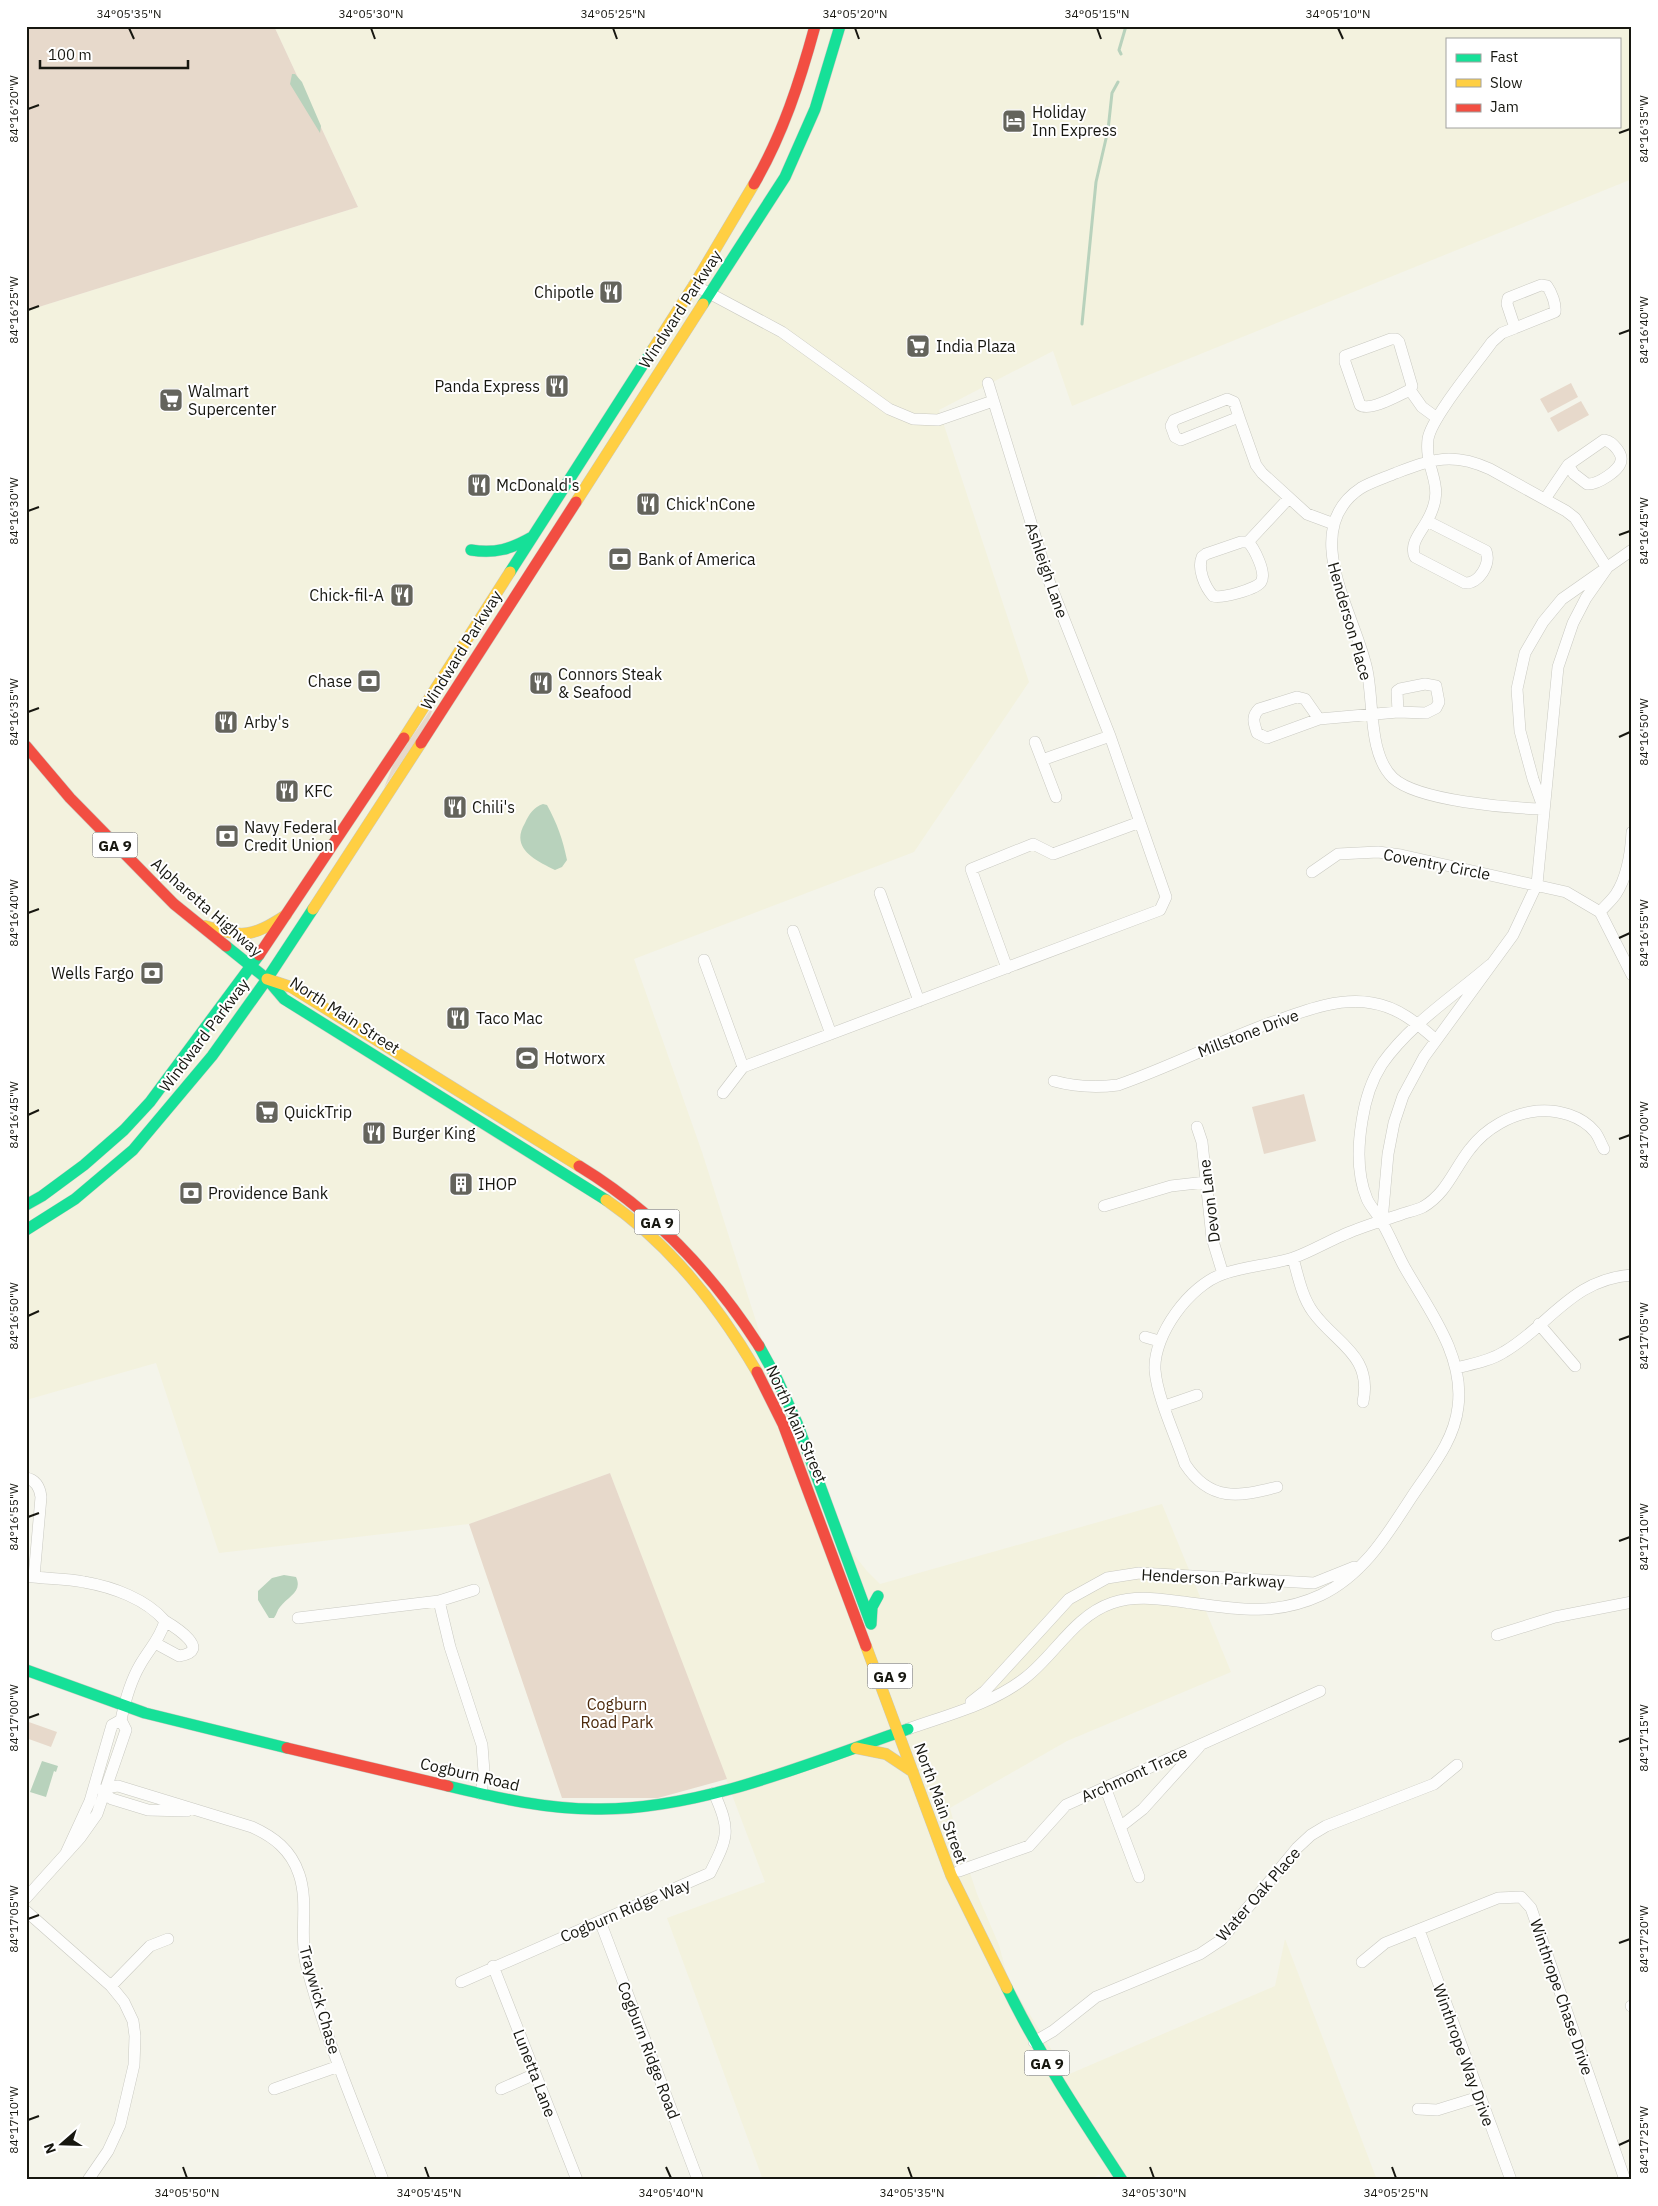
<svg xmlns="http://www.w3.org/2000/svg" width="1658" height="2206" font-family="'IBM Plex Sans',sans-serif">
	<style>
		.built { fill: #f3f2de; fill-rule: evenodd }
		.green { fill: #e7d9cb }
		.water { fill: #b8d2bc }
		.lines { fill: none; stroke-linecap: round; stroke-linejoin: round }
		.stream { stroke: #b8d2bc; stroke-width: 3 }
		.street-casing { stroke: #c9c9c1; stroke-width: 12 }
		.fast-casing { stroke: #c9c9c1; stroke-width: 12 }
		.slow-casing { stroke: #c9c9c1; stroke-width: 12 }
		.jam-casing { stroke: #c9c9c1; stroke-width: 12 }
		.street { stroke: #fdfdfc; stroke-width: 11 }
		.fast { stroke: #16e098; stroke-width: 11 }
		.slow { stroke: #ffcf43; stroke-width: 11 }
		.jam { stroke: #f24e42; stroke-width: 11 }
		.ticks { fill: none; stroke: #171710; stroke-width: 2 }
		.labels { text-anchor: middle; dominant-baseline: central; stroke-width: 4; stroke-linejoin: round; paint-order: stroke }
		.shield { fill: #fff; stroke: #5d5d58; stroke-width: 1 }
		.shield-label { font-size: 15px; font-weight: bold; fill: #171710 }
		.poi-label { font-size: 16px; fill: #171710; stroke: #fff; text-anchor: start }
		.street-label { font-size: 16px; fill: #171710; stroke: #fff }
		.park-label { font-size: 16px; fill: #4d2a0c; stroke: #fff }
		.neatline { fill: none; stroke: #171710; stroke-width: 2 }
		.ticks-label { font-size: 12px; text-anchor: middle; fill: #171710 }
	</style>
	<rect width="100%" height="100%" fill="#f4f4ea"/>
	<path class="built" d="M274,26H1632V179L1072,406L1053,351L939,410L1029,682L914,852L634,959L702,1152L784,1409L831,1526L867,1571L880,1584L1162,1504L1231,1672L1067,1741L950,1808L956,1831L977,1894L999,1945L1008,1979L1067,2075L1275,1986L1285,1939L1377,2180H1103L1099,2175L1088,2180H763L667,1918L765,1882L610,1473L469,1524L219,1553L156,1363L26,1400V311L358,207ZM1447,39H1619V126H1447Z"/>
	<path class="green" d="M26,26H274L358,207L26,311Z
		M1571,383L1578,397L1548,413L1540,399Z
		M1581,401L1589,415L1558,432L1550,418Z
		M435,703L428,722L384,788L393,765Z
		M1304,1094L1316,1141L1264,1154L1252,1107Z
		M610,1473L727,1779L658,1798H562L469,1524Z
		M26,1721L57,1732L51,1747L26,1738Z"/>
	<path class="water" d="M292,74H295L302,82L321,126L320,133L290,84Z
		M543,804L547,805C557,823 563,840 567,860L562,867L555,870C534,860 510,848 525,823C529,814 534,807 543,804Z
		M284,1575L296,1577C303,1592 288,1596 280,1607C277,1610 277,1614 274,1618H269L258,1600V1591L272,1578Z
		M42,1761L58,1766L56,1772L54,1771L46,1797L30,1792Z"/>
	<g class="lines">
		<path class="stream" d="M1121,54L1119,50L1126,26
			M1082,324L1096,182L1108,130L1112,93L1118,82"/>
		<g class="street-casing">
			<path id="street" d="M694,285L782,332L889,409L913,419L938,420L993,401
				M1541,285L1547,286C1552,293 1556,304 1555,312L1515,328L1507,304L1508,298Z
				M1391,339H1396L1399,342L1412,386L1410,390C1399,395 1370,412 1360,405L1345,362V356Z
				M1410,390L1422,407L1437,418
				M1227,399L1234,402L1239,417L1181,440L1175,437L1171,426L1174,420Z
				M1239,417L1256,465L1262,473L1307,514L1334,524
				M1604,440C1610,441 1613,444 1617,449C1619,452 1622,456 1621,460C1621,470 1597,485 1587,484L1574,474L1568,465Z
				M1545,499L1568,465
				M1427,521C1448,484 1424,473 1428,439C1431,418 1478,362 1492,342L1502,333L1515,328
				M1427,521L1486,551C1491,564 1479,584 1465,583L1415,557C1409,544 1421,532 1427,521Z
				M1241,542H1248C1254,548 1267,573 1261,582C1257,589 1221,599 1213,596C1205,587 1197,569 1202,557L1206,554Z
				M1248,542L1289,498
				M1297,697L1305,699L1319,719L1267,738L1257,733C1254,723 1251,717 1259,709Z
				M1319,719L1398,712L1426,713L1436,708L1439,702L1436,686L1425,684L1400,689L1397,691L1398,712
				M1035,742L1056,797
				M1042,760L1110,736
				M1543,807L1533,779L1520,731L1517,689L1525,653L1543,622L1562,599L1632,550
				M1543,809C1509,808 1418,801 1393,778C1368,754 1374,702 1367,670C1356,615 1297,530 1361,488C1371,482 1384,478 1396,473C1433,459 1452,452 1490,469L1566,511L1575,518L1607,568
				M1312,872L1338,854L1378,852L1401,855L1566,892L1600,912L1632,975
				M880,893L919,1001
				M1600,912C1605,906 1612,900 1616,894C1627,877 1631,851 1632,832
				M793,931L831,1034
				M704,960L743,1067
				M1007,968L971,869L1033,844L1053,854L1140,822
				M1054,1081C1076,1087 1095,1088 1118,1085C1170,1067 1220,1041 1273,1022C1304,1011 1338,997 1372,1003C1398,1007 1417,1023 1436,1040
				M723,1093L743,1067L1160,910L1166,897L1110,736L1049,581L988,383
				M1197,1127L1202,1142L1212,1238L1223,1274
				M1104,1206L1171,1186L1206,1182
				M1382,1221L1388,1154L1394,1123L1403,1096L1424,1057L1513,935L1537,884L1558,667L1573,623L1586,598L1607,568
				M1293,1258C1298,1276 1302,1297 1313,1312C1335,1343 1373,1355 1363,1402
				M1539,1324L1575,1366
				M1145,1337L1159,1341
				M1457,1368C1472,1364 1490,1361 1504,1352C1550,1325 1572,1279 1632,1275
				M1165,1406L1197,1395
				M26,1478C36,1480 40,1488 41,1497L34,1577
				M1277,1487C1238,1497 1210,1502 1185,1464C1176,1437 1157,1397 1155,1370C1153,1335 1190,1285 1223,1274C1246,1266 1270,1265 1293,1258C1310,1252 1325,1243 1341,1236C1360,1227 1382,1221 1402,1214C1408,1212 1417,1210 1423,1207C1447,1193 1454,1169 1470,1149C1486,1128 1511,1114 1537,1111C1558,1109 1582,1116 1595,1132C1599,1137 1601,1144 1604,1149
				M26,1576C45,1579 65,1578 84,1582C113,1587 146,1599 165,1621C160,1639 149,1649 140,1665C130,1682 125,1701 121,1720L112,1725L90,1801L66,1853
				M439,1601L474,1590
				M298,1618L439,1601L450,1647L482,1745L484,1772L481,1794
				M1497,1635L1555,1617L1632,1602
				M155,1643L179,1656C213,1651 175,1627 165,1621
				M971,1702L985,1691L1069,1599L1107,1578L1139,1573L1314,1583L1354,1567
				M908,1729C947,1715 992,1704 1025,1678C1055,1655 1074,1616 1112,1603C1136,1595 1159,1599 1184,1602C1234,1609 1274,1617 1321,1595C1363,1575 1387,1535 1411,1498C1430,1469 1454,1442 1458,1407C1465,1356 1429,1310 1405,1268C1396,1252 1390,1235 1380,1219C1376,1212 1370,1206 1367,1199C1357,1175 1358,1145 1362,1121C1365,1101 1371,1081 1382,1064C1410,1024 1454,996 1490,965
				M1105,1787L1139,1877
				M102,1790L106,1791L107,1796L112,1799L148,1810L187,1811
				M106,1791L111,1787L118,1786L252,1827C274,1837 291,1850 299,1874C309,1903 299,1934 306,1964C325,2038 356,2109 383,2180
				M1120,1827L1143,1809L1199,1747
				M959,1871L1029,1846L1066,1805L1320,1691
				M26,1898L80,1838L97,1814L126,1730L121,1720
				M26,1911L111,1986L124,2002L133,2021L135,2036L134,2065L120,2125L108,2151L88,2180
				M600,1921L698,2180
				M1419,1930L1511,2180
				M1362,1962L1385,1943L1498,1898L1521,1897L1531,1908L1625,2180
				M493,1966L577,2180
				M461,1982L710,1873C728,1837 731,1831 714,1793
				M111,1986L150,1946L168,1939
				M1631,2006H1632
				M1034,2042L1053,2031L1096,1997L1200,1954L1221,1940L1297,1848L1311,1835L1326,1826L1434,1784L1457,1765
				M274,2089L339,2066
				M501,2089L535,2074
				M1418,2109L1437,2110L1479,2097"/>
		</g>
		<g class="fast-casing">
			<path id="fast" d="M703,304L785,177L815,109L840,26
				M471,550C495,554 511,549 532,537
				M510,572L653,349
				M226,946L267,979L284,999L606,1200
				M26,1205L42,1196L84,1165L124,1130L150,1102L259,955
				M26,1230L75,1199L133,1150L212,1056L267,979L313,909
				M759,1346L777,1379L797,1423L871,1624
				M871,1624L872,1607L878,1596
				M26,1670L145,1713L287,1748
				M448,1786C498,1798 549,1810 601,1809C703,1809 813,1762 908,1729
				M1007,1988C1041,2057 1080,2116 1122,2180"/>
		</g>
		<g class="slow-casing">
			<path id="slow" d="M653,349L694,285L754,184
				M576,502L703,304
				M404,738L510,572
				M313,909L421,743
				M205,926C244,938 252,937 286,915
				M267,979L291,987L579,1166
				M606,1200C670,1244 718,1305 757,1372
				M866,1646L951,1875L1007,1988
				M856,1748L886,1754L913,1772"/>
		</g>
		<g class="jam-casing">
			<path id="jam" d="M754,184C783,134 800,81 815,26
				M421,743L576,502
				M26,746L70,798L174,904L226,946
				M259,955L404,738
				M579,1166C653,1211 712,1273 759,1346
				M757,1372L783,1424L866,1646
				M287,1748L448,1786"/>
		</g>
		<use href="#street" class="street"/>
		<use href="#fast" class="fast"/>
		<use href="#slow" class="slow"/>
		<use href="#jam" class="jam"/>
	</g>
	<path class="ticks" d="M129,28L134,39M371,28L375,39M613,28L617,39M855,28L859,39M1097,28L1101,39M1338,28L1343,39M28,109L39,105M1619,133L1630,129M28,310L39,306M1619,334L1630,330M28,511L39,507M1619,535L1630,531M28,712L39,708M1619,737L1630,732M28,913L39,909M1619,938L1630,933M28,1115L39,1110M1619,1139L1630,1135M28,1316L39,1311M1619,1340L1630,1336M28,1517L39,1513M1619,1541L1630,1537M28,1718L39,1714M1619,1742L1630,1738M28,1919L39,1915M1619,1943L1630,1939M28,2120L39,2116M1619,2145L1630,2140M183,2167L187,2178M425,2167L429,2178M666,2167L671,2178M908,2167L912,2178M1150,2167L1154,2178M1392,2167L1396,2178"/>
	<defs>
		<g id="hotel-square" transform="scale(1.25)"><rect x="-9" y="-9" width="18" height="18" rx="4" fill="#64645c" stroke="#fff"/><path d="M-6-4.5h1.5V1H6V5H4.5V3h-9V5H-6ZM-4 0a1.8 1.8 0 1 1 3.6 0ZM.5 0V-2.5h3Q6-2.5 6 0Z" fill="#fff"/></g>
		<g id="restaurant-square" transform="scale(1.25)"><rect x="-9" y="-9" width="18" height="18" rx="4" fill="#64645c" stroke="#fff"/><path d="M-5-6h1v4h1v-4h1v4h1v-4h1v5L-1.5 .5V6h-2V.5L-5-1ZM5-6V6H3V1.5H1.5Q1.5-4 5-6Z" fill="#fff"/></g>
		<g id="supermarket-square" transform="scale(1.25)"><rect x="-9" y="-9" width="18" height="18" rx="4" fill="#64645c" stroke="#fff"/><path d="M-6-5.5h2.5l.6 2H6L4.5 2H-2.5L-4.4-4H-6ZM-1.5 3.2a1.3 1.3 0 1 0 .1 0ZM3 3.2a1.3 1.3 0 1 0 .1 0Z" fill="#fff"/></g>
		<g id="bank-square" transform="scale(1.25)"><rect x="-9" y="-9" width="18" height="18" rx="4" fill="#64645c" stroke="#fff"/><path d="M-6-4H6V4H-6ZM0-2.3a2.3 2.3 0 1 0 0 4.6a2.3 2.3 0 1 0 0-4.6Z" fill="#fff"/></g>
		<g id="stadium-square" transform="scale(1.25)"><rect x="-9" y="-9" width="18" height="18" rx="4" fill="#64645c" stroke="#fff"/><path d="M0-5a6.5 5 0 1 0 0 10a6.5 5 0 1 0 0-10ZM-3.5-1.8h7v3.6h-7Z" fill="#fff"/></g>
		<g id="building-square" transform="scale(1.25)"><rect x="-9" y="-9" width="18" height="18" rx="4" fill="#64645c" stroke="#fff"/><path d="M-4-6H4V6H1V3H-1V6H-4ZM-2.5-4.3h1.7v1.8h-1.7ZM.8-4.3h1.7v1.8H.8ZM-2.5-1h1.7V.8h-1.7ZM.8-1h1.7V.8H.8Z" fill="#fff"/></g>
	</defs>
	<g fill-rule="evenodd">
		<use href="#hotel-square" x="1014" y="121"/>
		<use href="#restaurant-square" x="611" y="292"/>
		<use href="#supermarket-square" x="918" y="346"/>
		<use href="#restaurant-square" x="557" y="386"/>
		<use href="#supermarket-square" x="171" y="400"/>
		<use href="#restaurant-square" x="479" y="485"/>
		<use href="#restaurant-square" x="648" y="504"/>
		<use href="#bank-square" x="620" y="559"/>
		<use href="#restaurant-square" x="402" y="595"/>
		<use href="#bank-square" x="369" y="681"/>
		<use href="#restaurant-square" x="541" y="683"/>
		<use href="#restaurant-square" x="226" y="722"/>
		<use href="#restaurant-square" x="287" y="791"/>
		<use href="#restaurant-square" x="455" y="807"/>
		<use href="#bank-square" x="227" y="836"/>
		<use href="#bank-square" x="152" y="973"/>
		<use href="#restaurant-square" x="458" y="1018"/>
		<use href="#stadium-square" x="527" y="1058"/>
		<use href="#supermarket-square" x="267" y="1112"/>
		<use href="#restaurant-square" x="374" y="1133"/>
		<use href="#building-square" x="461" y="1184"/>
		<use href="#bank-square" x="191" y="1193"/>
	</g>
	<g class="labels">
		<g class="shield">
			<rect x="92.5" y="832.5" width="45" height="25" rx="4"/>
			<rect x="634.5" y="1209.5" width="45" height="25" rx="4"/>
			<rect x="867.5" y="1663.5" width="45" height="25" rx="4"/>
			<rect x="1024.5" y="2050.5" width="45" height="25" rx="4"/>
		</g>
		<g class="shield-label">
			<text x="115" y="845">GA 9</text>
			<text x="657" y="1222">GA 9</text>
			<text x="890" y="1676">GA 9</text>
			<text x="1047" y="2063">GA 9</text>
		</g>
		<g class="poi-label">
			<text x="1032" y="112">Holiday<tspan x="1032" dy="18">Inn Express</tspan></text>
			<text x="594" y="292" text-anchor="end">Chipotle</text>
			<text x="936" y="346">India Plaza</text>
			<text x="540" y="386" text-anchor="end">Panda Express</text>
			<text x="188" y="391">Walmart<tspan x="188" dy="18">Supercenter</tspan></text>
			<text x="496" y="485">McDonald's</text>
			<text x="666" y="504">Chick'nCone</text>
			<text x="638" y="559">Bank of America</text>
			<text x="384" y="595" text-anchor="end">Chick-fil-A</text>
			<text x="558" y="674">Connors Steak<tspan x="558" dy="18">&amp; Seafood</tspan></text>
			<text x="352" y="681" text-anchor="end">Chase</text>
			<text x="244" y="722">Arby's</text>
			<text x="304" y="791">KFC</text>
			<text x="472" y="807">Chili's</text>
			<text x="244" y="827">Navy Federal<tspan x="244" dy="18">Credit Union</tspan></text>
			<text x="134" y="973" text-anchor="end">Wells Fargo</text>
			<text x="476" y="1018">Taco Mac</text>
			<text x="544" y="1058">Hotworx</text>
			<text x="284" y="1112">QuickTrip</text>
			<text x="392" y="1133">Burger King</text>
			<text x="478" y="1184">IHOP</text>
			<text x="208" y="1193">Providence Bank</text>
		</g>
		<g class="street-label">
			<text transform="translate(680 309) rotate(-57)">Windward Parkway</text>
			<text transform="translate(1047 570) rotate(71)">Ashleigh Lane</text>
			<text transform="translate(1350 621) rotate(74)">Henderson Place</text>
			<text transform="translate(461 650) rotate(-58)">Windward Parkway</text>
			<text transform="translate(1437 864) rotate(11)">Coventry Circle</text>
			<text transform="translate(207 907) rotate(41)">Alpharetta Highway</text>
			<text transform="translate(345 1015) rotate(33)">North Main Street</text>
			<text transform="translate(1248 1033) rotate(-21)">Millstone Drive</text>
			<text transform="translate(204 1035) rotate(-53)">Windward Parkway</text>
			<text transform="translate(1209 1201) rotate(-97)">Devon Lane</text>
			<text transform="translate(797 1424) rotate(66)">North Main Street</text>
			<text transform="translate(1213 1578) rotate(3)">Henderson Parkway</text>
			<text transform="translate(470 1774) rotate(13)">Cogburn Road</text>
			<text transform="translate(1134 1774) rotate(-24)">Archmont Trace</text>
			<text transform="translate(941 1803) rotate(70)">North Main Street</text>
			<text transform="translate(1258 1894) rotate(-49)">Water Oak Place</text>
			<text transform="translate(625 1910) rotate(-23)">Cogburn Ridge Way</text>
			<text transform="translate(1562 1997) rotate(71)">Winthrope Chase Drive</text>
			<text transform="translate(320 2000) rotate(74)">Traywick Chase</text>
			<text transform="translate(649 2050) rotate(69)">Cogburn Ridge Road</text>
			<text transform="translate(1464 2055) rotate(70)">Winthrope Way Drive</text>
			<text transform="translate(535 2073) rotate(69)">Lunetta Lane</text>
		</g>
		<g class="park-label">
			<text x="617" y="1704">Cogburn<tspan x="617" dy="18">Road Park</tspan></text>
		</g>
	</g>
	<rect width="1658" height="2206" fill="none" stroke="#ffffff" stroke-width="55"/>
	<rect x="1446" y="38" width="175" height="90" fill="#ffffff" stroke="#a2a29f"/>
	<rect x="1456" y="54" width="25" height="8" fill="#16e098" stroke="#a2a29f"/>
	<text x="1490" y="62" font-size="15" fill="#171710">Fast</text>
	<rect x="1456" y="79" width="25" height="8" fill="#ffcf43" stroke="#a2a29f"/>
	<text x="1490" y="88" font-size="15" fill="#171710">Slow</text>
	<rect x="1456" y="104" width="25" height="8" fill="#f24e42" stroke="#a2a29f"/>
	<text x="1490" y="112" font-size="15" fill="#171710">Jam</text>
	<g transform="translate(62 2144) rotate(250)" stroke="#ffffff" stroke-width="4" paint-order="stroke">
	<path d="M0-4L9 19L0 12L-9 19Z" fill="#171710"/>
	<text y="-8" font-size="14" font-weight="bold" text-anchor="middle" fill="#171710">N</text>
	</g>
	<path d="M40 60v8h148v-8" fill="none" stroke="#171710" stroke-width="2.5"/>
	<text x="48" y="60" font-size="15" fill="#171710" stroke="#ffffff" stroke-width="4" paint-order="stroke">100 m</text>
	<rect x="28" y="28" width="1602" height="2150" class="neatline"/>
	<g class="ticks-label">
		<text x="129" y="18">34°05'35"N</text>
		<text x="371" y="18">34°05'30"N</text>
		<text x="613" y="18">34°05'25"N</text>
		<text x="855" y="18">34°05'20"N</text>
		<text x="1097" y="18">34°05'15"N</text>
		<text x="1338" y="18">34°05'10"N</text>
		<text transform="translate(14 109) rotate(-90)" y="4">84°16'20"W</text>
		<text transform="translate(1644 129) rotate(-90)" y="4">84°16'35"W</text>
		<text transform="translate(14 310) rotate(-90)" y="4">84°16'25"W</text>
		<text transform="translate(1644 330) rotate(-90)" y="4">84°16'40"W</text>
		<text transform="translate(14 511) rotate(-90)" y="4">84°16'30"W</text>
		<text transform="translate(1644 531) rotate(-90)" y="4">84°16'45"W</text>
		<text transform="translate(14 712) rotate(-90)" y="4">84°16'35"W</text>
		<text transform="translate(1644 732) rotate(-90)" y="4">84°16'50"W</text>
		<text transform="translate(14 913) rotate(-90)" y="4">84°16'40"W</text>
		<text transform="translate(1644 933) rotate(-90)" y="4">84°16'55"W</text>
		<text transform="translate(14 1115) rotate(-90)" y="4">84°16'45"W</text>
		<text transform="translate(1644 1135) rotate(-90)" y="4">84°17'00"W</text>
		<text transform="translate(14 1316) rotate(-90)" y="4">84°16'50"W</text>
		<text transform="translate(1644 1336) rotate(-90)" y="4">84°17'05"W</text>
		<text transform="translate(14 1517) rotate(-90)" y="4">84°16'55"W</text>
		<text transform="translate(1644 1537) rotate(-90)" y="4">84°17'10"W</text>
		<text transform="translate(14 1718) rotate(-90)" y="4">84°17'00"W</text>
		<text transform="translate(1644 1738) rotate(-90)" y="4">84°17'15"W</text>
		<text transform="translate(14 1919) rotate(-90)" y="4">84°17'05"W</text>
		<text transform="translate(1644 1939) rotate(-90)" y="4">84°17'20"W</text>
		<text transform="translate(14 2120) rotate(-90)" y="4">84°17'10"W</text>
		<text transform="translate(1644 2140) rotate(-90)" y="4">84°17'25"W</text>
		<text x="187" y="2197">34°05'50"N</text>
		<text x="429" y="2197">34°05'45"N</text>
		<text x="671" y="2197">34°05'40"N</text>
		<text x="912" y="2197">34°05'35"N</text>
		<text x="1154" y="2197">34°05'30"N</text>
		<text x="1396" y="2197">34°05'25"N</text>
	</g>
</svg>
